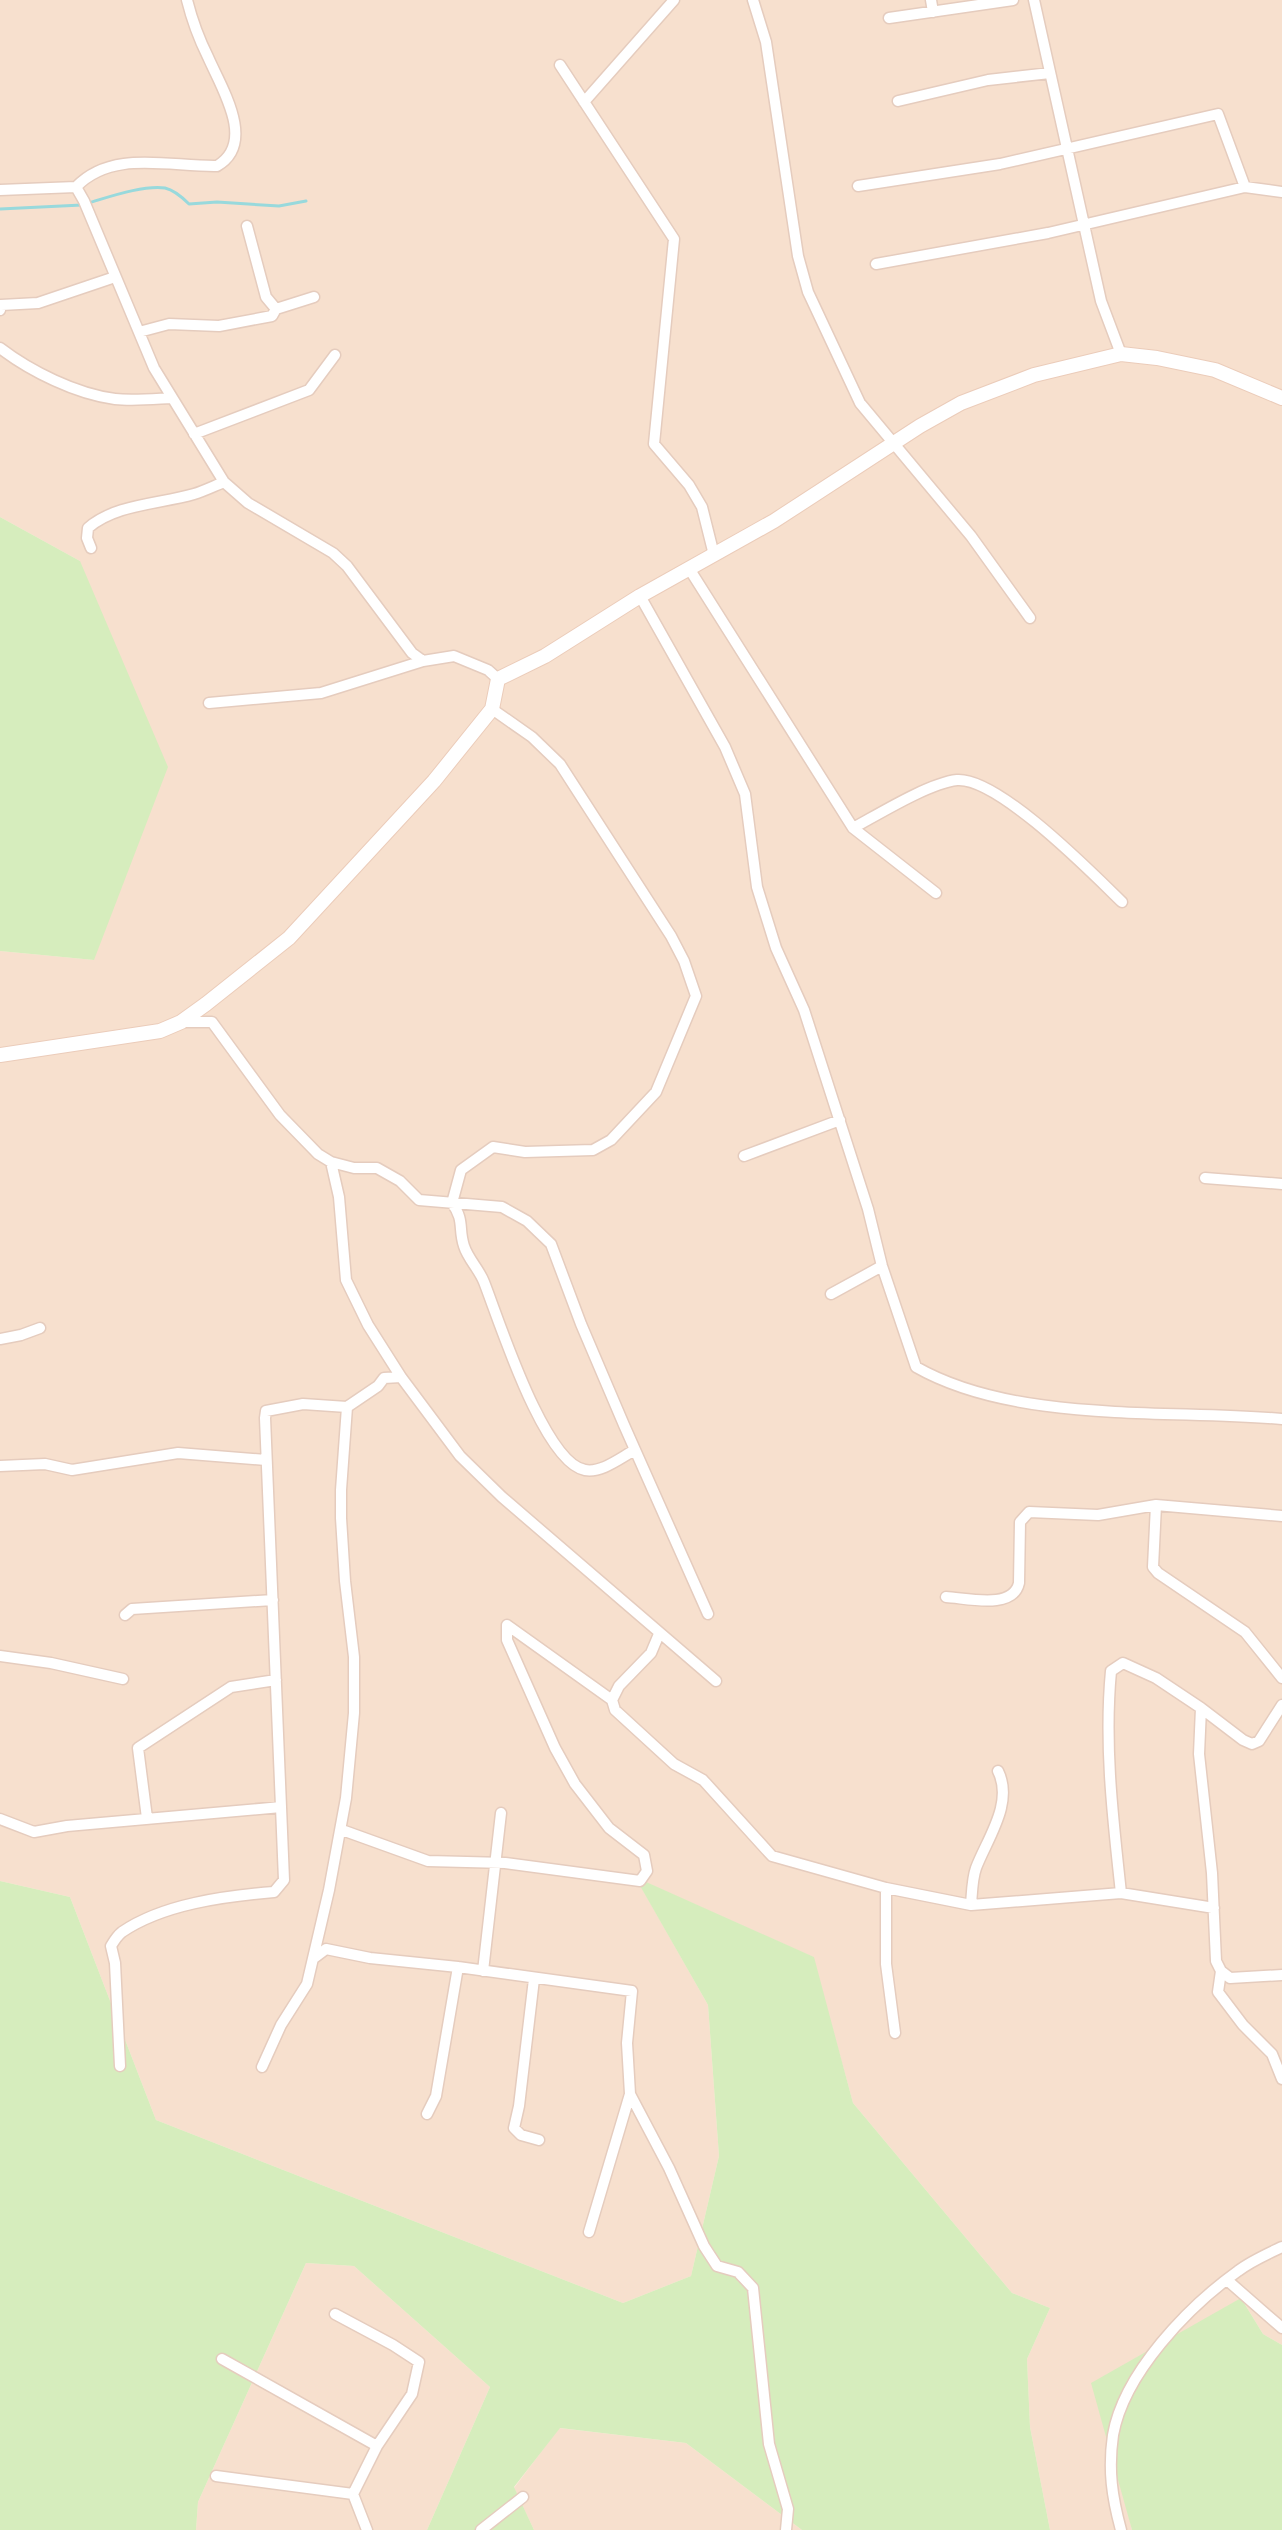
<svg xmlns="http://www.w3.org/2000/svg" width="1282" height="2530" font-family="Raleway,sans-serif">
	<style>
		.residential { fill: #f7e0ce }
		.green { fill: #d6edbd }
		.lines { fill: none; stroke-linecap: round; stroke-linejoin: round }
		.stream { stroke: #98d9dc; stroke-width: 3 }
		.street-casing { stroke: #e5ccbe; stroke-width: 13 }
		.secondary-casing { stroke: #ebccba; stroke-width: 16 }
		.street { stroke: #fff; stroke-width: 10 }
		.secondary { stroke: #fff; stroke-width: 14 }
	</style>
	<rect width="100%" height="100%" fill="#feefe0"/>
	<path class="residential" d="M0,0H1282V2345L1263,2334L1241,2298L1125,2501L1132,2530H1050L1030,2427L1027,2359L1050,2308L1012,2293L853,2103L813,1957L636,1878L708,2005L719,2156L691,2276L623,2303L156,2120L70,1897L0,1881V951L94,960L80,561L0,517Z
		M306,2263L354,2266L490,2387L427,2530H196L198,2502Z
		M559,2428L686,2443L802,2530H534L514,2488Z"/>
	<path class="green" d="M0,517L80,561L168,767L94,960L0,951Z
		M635,1877L814,1957L853,2103L1012,2293L1050,2308L1027,2359L1030,2427L1050,2530H802L686,2443L560,2428L514,2487L534,2530H427L490,2387L354,2266L306,2263L198,2502L196,2530H0V1881L70,1897L156,2120L623,2303L691,2276L719,2156L708,2005Z
		M1241,2298L1263,2334L1282,2345V2530H1132L1091,2383Z"/>
	<g class="lines">
		<path class="stream" d="M88,203C109,197 143,185 165,188C174,190 182,197 189,204L217,202L279,206L306,201
			M0,209L82,205"/>
		<g class="street-casing">
			<path id="street" d="M187,0C192,20 199,39 208,57C221,87 257,143 217,166C170,167 112,149 76,187L84,201L154,368L224,482L248,503L333,553L347,566L412,653L423,661L454,656L488,670L498,679
				M753,0L766,42L798,256L808,292L860,403L971,536L1030,618
				M931,0L933,12
				M1034,0L1101,301L1121,354
				M889,18L1013,0
				M560,65L674,239L654,444L689,485L702,507L714,555
				M898,101L988,80L1050,73
				M584,102L674,0
				M858,186L1000,164L1218,114L1245,187
				M0,190L76,187
				M247,226L266,297L276,309
				M876,264L1048,233L1245,187L1282,192
				M0,310L1,305L38,303L115,277
				M139,332L169,324L219,326L272,316L276,309L314,297
				M0,348C30,371 76,394 115,399C133,401 153,399 171,398
				M194,434L309,390L335,355
				M91,548L87,538L88,528C115,504 160,504 194,494C204,491 214,486 224,482
				M690,570L853,828L936,893
				M640,596L725,747L745,794L757,887L776,948L804,1010L868,1209L882,1266L916,1367C1016,1424 1169,1409 1282,1419
				M209,703L321,693L423,661
				M492,709L532,737L560,764L671,936L684,961L696,996L656,1092L611,1140L593,1150L525,1152L493,1147L461,1170L452,1203C465,1221 458,1228 464,1246C468,1259 479,1269 484,1282C499,1320 544,1463 585,1470C602,1473 620,1458 635,1450
				M853,828C879,814 929,783 957,780C998,777 1092,873 1122,902
				M181,1022H212L280,1115L318,1154L331,1162L354,1168H377L400,1181L419,1200L502,1207L527,1221L551,1244L581,1324L624,1425L708,1614
				M744,1156L840,1120
				M1205,1178L1282,1184
				M831,1294L882,1266
				M0,1339L21,1335L40,1328
				M401,1377L460,1456L502,1497L716,1681
				M0,1466L45,1464L72,1470L178,1453L266,1460
				M1156,1505L1153,1567L1158,1573L1245,1632L1282,1678
				M946,1597C967,1598 1013,1610 1019,1583L1020,1522L1029,1512L1098,1515L1156,1505L1282,1516
				M125,1615L132,1609L273,1600
				M0,1656L51,1663L123,1679
				M612,1700L619,1686L651,1653L659,1634
				M1201,1708L1243,1740L1252,1744L1259,1741L1282,1705
				M147,1818L138,1748L231,1687L276,1680
				M0,1819L34,1832L67,1826L281,1807
				M342,1830L428,1861L505,1863L640,1881L647,1871L644,1855L609,1828L575,1784L555,1748L507,1640V1625L612,1700L615,1710L674,1764L703,1780L772,1856L886,1888L971,1905L1121,1893C1113,1819 1104,1745 1111,1671L1123,1663L1156,1678L1201,1708L1199,1754L1212,1873L1216,1961L1221,1971L1230,1978L1282,1975
				M886,1888V1964L895,2033
				M1121,1893L1214,1908
				M971,1905C972,1894 972,1879 976,1868C987,1839 1014,1803 998,1771
				M314,1958L326,1949L370,1958L458,1967L632,1991L627,2043L630,2094L669,2168L704,2246L717,2266L738,2272L753,2288L769,2444L788,2509L786,2530
				M483,1971L501,1813
				M1221,1971L1218,1992L1243,2025L1272,2054L1282,2079
				M534,1979L519,2106L514,2128L521,2135L539,2140
				M120,2066L115,1963L111,1946C114,1941 118,1935 122,1932C163,1904 225,1896 274,1892L284,1880L265,1418L266,1411L303,1404L347,1407
				M262,2067L281,2025L307,1984L329,1890L346,1798L354,1713V1657L345,1581L341,1518V1490L347,1407L378,1386L384,1378L401,1377L368,1325L346,1280L339,1197L331,1162
				M427,2114L436,2096L458,1967
				M589,2232L630,2094
				M1227,2280L1282,2328
				M335,2314L393,2345L419,2362L412,2394L377,2446L353,2494L367,2530
				M222,2359L377,2446
				M216,2476L353,2494
				M481,2530L523,2497
				M1121,2530C1112,2497 1108,2470 1113,2435C1124,2373 1188,2307 1238,2271C1251,2261 1267,2254 1282,2247"/>
		</g>
		<g class="secondary-casing">
			<path id="secondary" d="M0,1055L160,1031L181,1022L206,1004L289,938L434,781L492,709L498,679L545,656L640,596L774,521L920,426L961,403L1034,375L1121,354L1157,358L1215,370L1282,398"/>
		</g>
		<use href="#street" class="street"/>
		<use href="#secondary" class="secondary"/>
	</g>
</svg>
